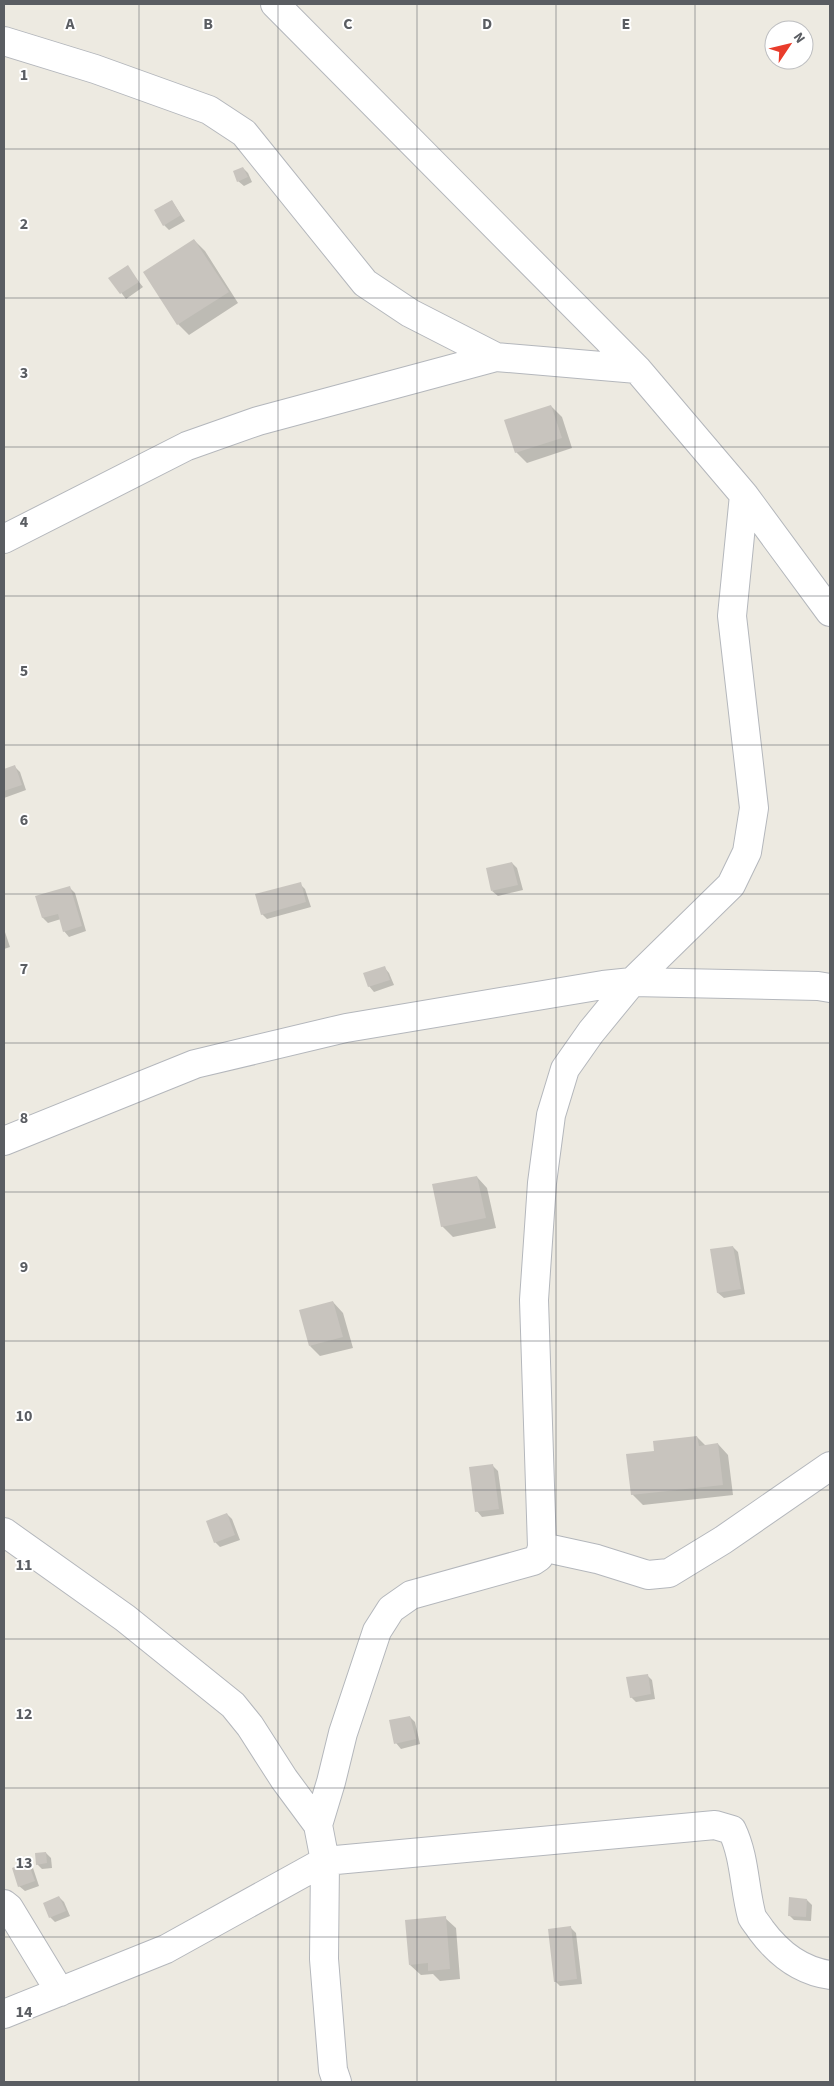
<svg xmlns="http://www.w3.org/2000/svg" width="834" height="2086" font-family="'Source Sans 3',sans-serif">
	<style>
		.shadow { fill: #0003 }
		.building { fill: #c8c4be }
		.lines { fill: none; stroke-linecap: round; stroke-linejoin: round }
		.minor-casing { stroke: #b4b7bc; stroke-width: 30 }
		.minor { stroke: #fff; stroke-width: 28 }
		.grid { fill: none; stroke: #5a5d62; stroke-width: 1; stroke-opacity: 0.55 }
		.grid-label { font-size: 16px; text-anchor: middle; font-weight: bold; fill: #5a5d62; stroke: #fff; stroke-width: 4; stroke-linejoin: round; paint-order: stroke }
	</style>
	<rect width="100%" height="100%" fill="#edeae1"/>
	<path class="shadow" d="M243,168L248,173L252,182L244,186L238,181Z
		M172,201L185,221L169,230L164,225Z
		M194,240L205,251L238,303L189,335L178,324Z
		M127,267L143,287L126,299L110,278Z
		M551,406L562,417L572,448L527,463L516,452Z
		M15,767L20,772L26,790L4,798V770Z
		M512,863L517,868L523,890L498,896L492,891Z
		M300,884L305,889L311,907L267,919L262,914Z
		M70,888L75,893L86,931L69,937L64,931L61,919L48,923L43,918L37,897Z
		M4,929L10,947L4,949Z
		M384,967L389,973L394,985L374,992L369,986Z
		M477,1177L487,1188L496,1228L453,1237L442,1226Z
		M733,1247L738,1252L745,1294L724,1298L718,1293Z
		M333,1302L343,1313L353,1348L320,1356L310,1346Z
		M697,1437L706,1446L718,1444L728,1455L733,1495L643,1505L632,1494L655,1452Z
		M493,1466L498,1471L504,1514L482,1517L477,1511Z
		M227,1514L232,1519L240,1540L220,1547L215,1542Z
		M647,1675L652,1680L655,1699L636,1702L631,1697Z
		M410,1717L415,1722L420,1744L401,1749L396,1743Z
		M46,1853L51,1858L52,1868L42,1869L37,1864Z
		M28,1863L33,1868L39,1886L25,1891L19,1886Z
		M59,1897L64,1902L70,1916L55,1922L50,1917Z
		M807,1900L812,1905L811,1921L794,1920L789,1915Z
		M445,1918L456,1928L460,1979L440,1981L433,1974L421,1975L410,1965Z
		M571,1928L576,1933L582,1984L560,1986L555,1981Z"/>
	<path class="building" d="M243,167L248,177L237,182L233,171Z
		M172,200L181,215L163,226L154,210Z
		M194,239L229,292L177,325L143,272Z
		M128,265L139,282L120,294L108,278Z
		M551,405L562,438L515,453L504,420Z
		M15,765L22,785L4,791V769Z
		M512,862L518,885L491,891L486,868Z
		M301,882L306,902L261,915L255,894Z
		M70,886L82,926L63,932L58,914L42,918L35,896Z
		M385,966L390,980L368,987L363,973Z
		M477,1176L486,1218L441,1227L432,1184Z
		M733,1246L741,1289L717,1293L710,1249Z
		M333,1301L343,1337L309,1346L299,1310Z
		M697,1436L699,1446L718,1443L723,1485L631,1495L626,1454L654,1451L653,1441Z
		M493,1464L499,1509L475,1512L469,1467Z
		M227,1513L235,1535L214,1543L206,1521Z
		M648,1674L651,1694L630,1698L626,1677Z
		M410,1716L416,1739L394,1744L389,1720Z
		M46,1852L47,1863L36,1865L35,1853Z
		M28,1862L35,1881L18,1887L12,1868Z
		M59,1896L66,1911L49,1918L43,1903Z
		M789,1897L807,1899L806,1917L788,1916Z
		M446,1916L450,1969L428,1971V1963L409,1965L405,1920Z
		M571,1926L577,1979L554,1982L548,1929Z"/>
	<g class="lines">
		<g class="minor-casing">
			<path id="minor" d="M275,4L637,369L744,495L830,612
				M4,41L95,69L209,110L244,133L365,283L410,313L496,357
				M4,539L187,446L258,421L496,357L637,369
				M4,1141L195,1064L346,1028L603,985L632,982L818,986L830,988
				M4,1532L125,1618L233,1705L250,1726L284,1779L318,1825L325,1861L324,1959L333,2070L337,2082
				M542,1547L597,1559L648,1575L669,1573L723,1540L830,1466
				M318,1825L331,1782L343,1733L377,1631L391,1609L411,1595L533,1561L539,1557L542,1547L534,1300L542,1183L551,1115L565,1069L591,1032L632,982L731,885L747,852L754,808L732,616L744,495
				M4,1904L9,1908L60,1992
				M4,2014L166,1949L325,1861L715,1825L732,1830C745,1857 744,1888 752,1917C754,1921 758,1925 761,1930C778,1953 801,1971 830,1975"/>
		</g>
		<use href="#minor" class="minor"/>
	</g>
	<path class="grid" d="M139,4V2082M278,4V2082M417,4V2082M556,4V2082M695,4V2082M4,149H830M4,298H830M4,447H830M4,596H830M4,745H830M4,894H830M4,1043H830M4,1192H830M4,1341H830M4,1490H830M4,1639H830M4,1788H830M4,1937H830"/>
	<g class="grid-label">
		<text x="70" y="29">A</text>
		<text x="208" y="29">B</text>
		<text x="348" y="29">C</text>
		<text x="487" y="29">D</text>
		<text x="626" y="29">E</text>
		<text x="24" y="80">1</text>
		<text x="24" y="229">2</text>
		<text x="24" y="378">3</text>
		<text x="24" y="527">4</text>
		<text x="24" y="676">5</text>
		<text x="24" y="825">6</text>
		<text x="24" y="974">7</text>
		<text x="24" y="1123">8</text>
		<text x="24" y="1272">9</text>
		<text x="24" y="1421">10</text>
		<text x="24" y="1570">11</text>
		<text x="24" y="1719">12</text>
		<text x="24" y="1868">13</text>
		<text x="24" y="2017">14</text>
	</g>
	<rect width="834" height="2086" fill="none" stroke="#5a5d62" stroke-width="10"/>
	<g transform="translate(789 45) rotate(55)"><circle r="24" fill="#ffffff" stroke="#bdbec0"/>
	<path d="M0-4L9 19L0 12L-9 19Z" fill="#e93c2b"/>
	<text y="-8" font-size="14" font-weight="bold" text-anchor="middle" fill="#5a5d62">N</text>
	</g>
</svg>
